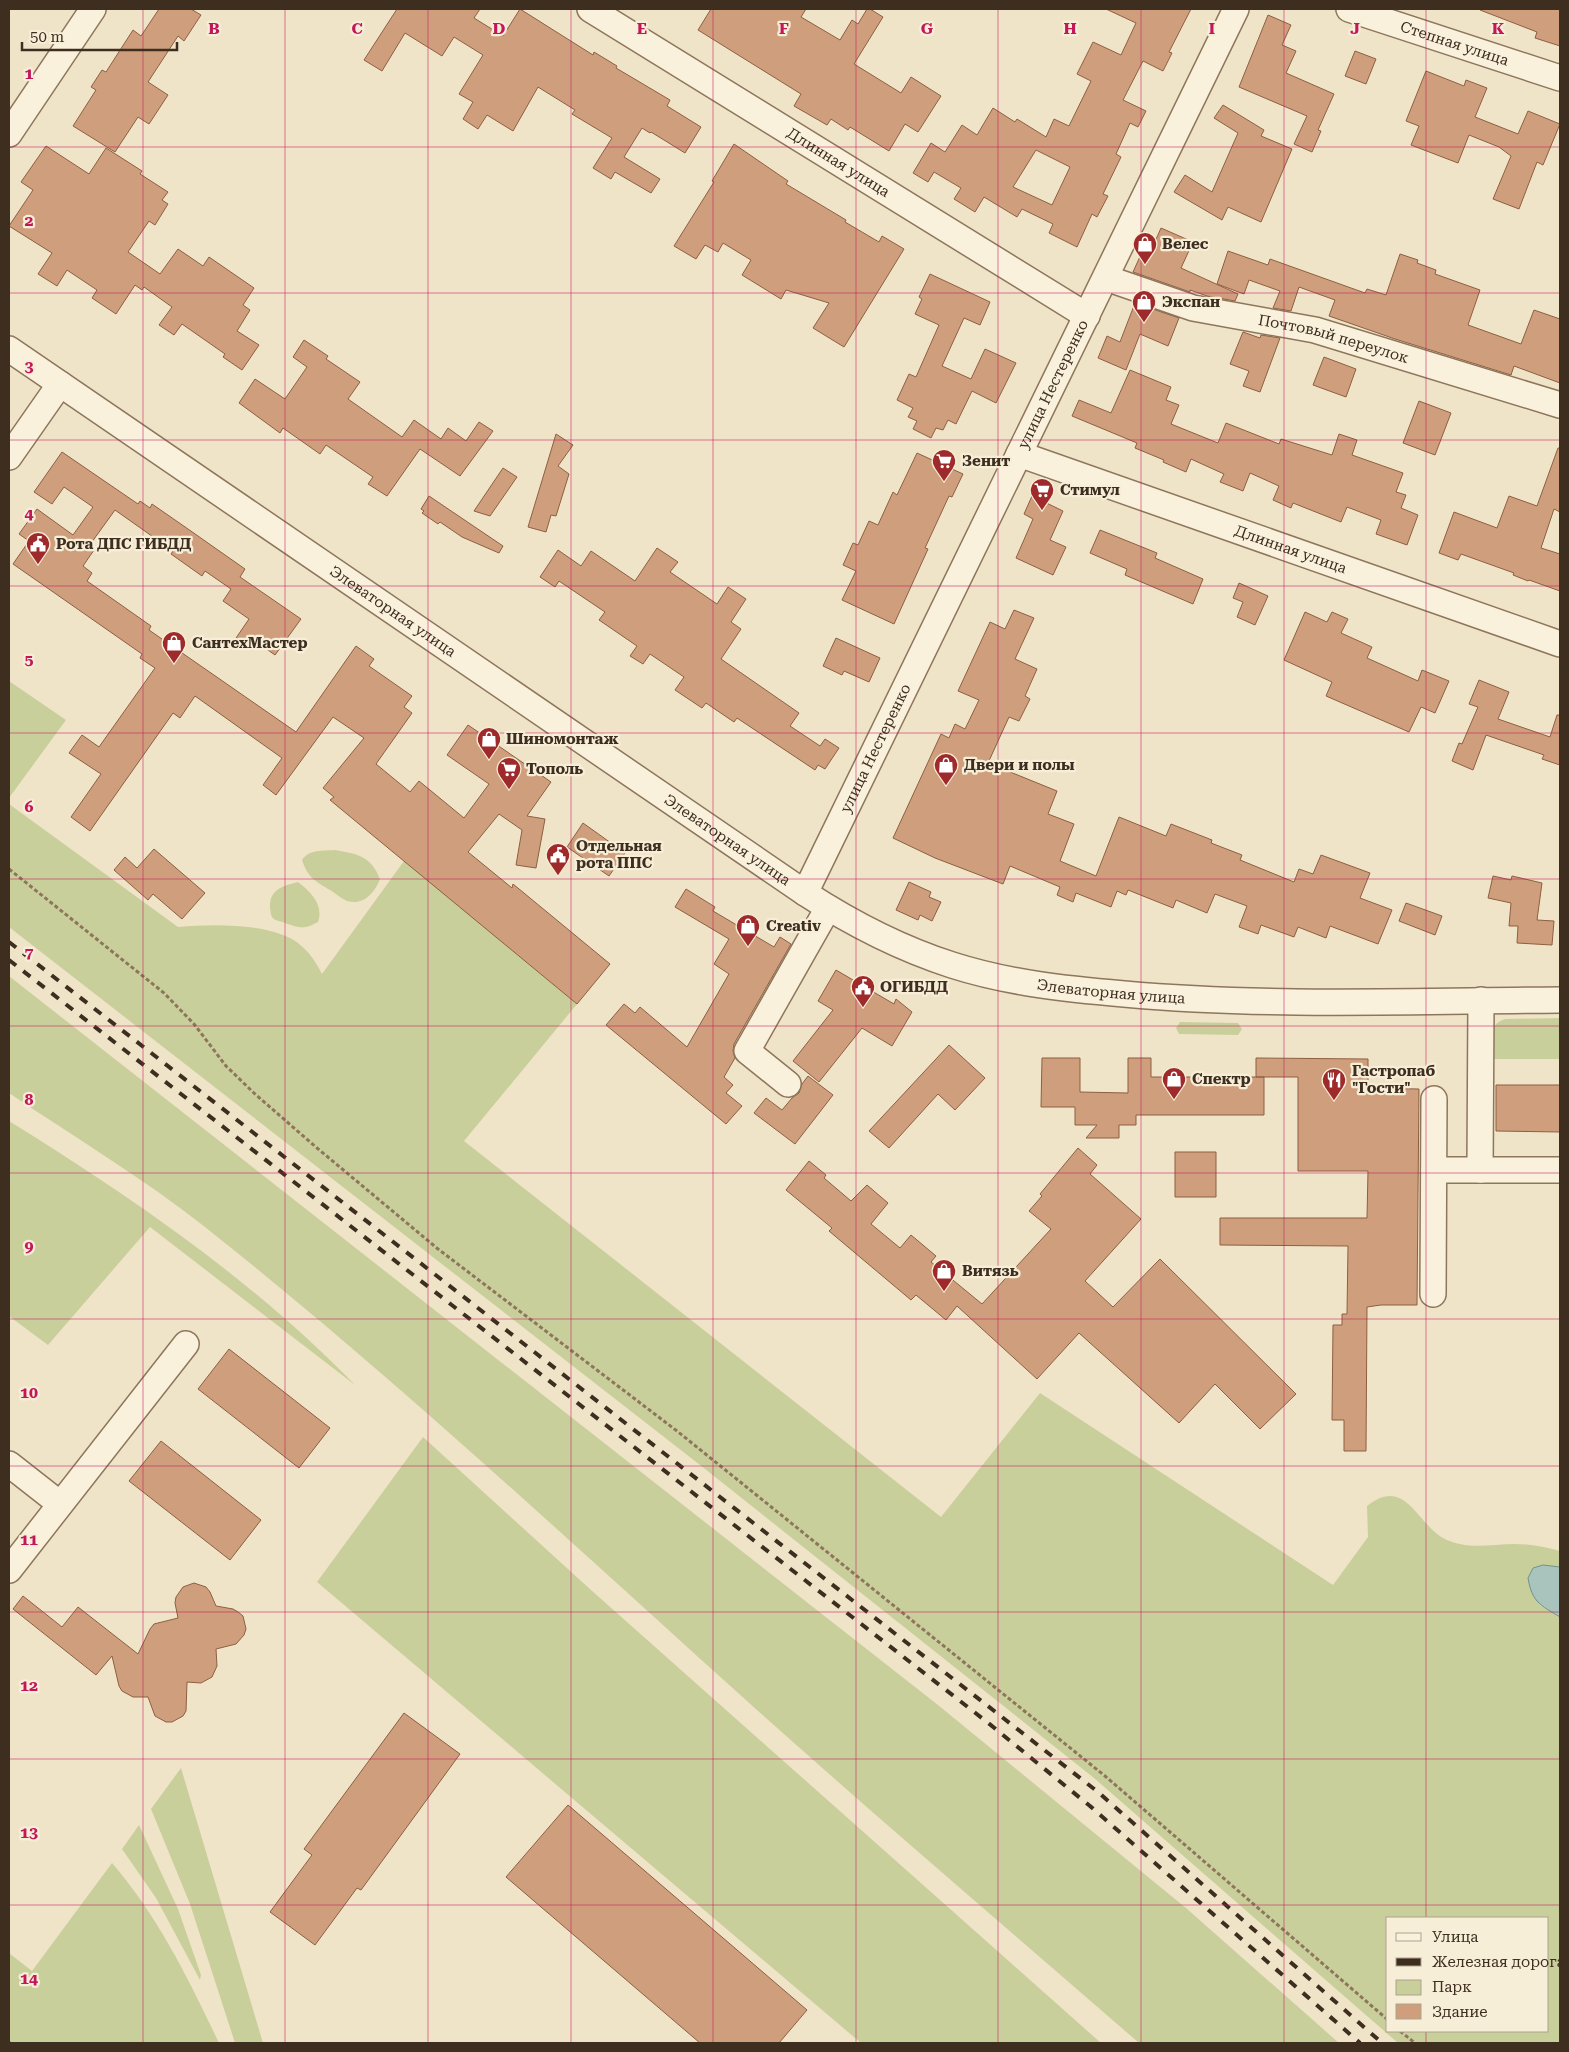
<svg xmlns="http://www.w3.org/2000/svg" width="1569" height="2052" font-family="'Roboto Serif',serif">
	<style>
		.green { fill: #c9cf9b; fill-rule: evenodd }
		.water { fill: #a9c4bc; stroke: #6f938a }
		.building { fill: #cf9f7d; stroke: #8d5f41; fill-rule: evenodd }
		.lines { fill: none; stroke-linecap: round; stroke-linejoin: round }
		.minor-casing { stroke: #8d765c; stroke-width: 28 }
		.path { stroke: #8d765c; stroke-width: 3; stroke-dasharray: 4 2.5; stroke-linecap: butt }
		.minor { stroke: #faf1dc; stroke-width: 25 }
		.rail { stroke: #3d2e20; stroke-width: 4; stroke-dasharray: 9 9; stroke-linecap: butt }
		.grid { fill: none; stroke: #c2185b; stroke-width: 1; stroke-opacity: 0.55 }
		.labels { text-anchor: middle; dominant-baseline: central; stroke-width: 4.5; stroke-linejoin: round; paint-order: stroke }
		.street-label { font-size: 15px; fill: #3d2e20; stroke: #f7eed8 }
		.poi-label { font-size: 15px; font-weight: bold; fill: #3d2e20; stroke: #f7eed8; text-anchor: start }
		.grid-label { font-size: 16px; text-anchor: middle; font-weight: bold; fill: #c2185b; stroke: #f7eed8; stroke-width: 4.5; stroke-linejoin: round; paint-order: stroke }
	</style>
	<rect width="100%" height="100%" fill="#f0e4c8"/>
	<path class="green" d="M9,681L66,720L9,798Z
		M9,804L178,927C211,924 262,923 292,939C306,947 315,960 322,974L404,861L577,1004L464,1141L941,1517L1040,1393L1333,1585L1368,1537L1367,1506C1407,1474 1417,1527 1447,1540C1470,1550 1491,1544 1515,1544C1530,1544 1546,1547 1560,1551V1567L1543,1565L1533,1568L1528,1578L1540,1605L1560,1617V2043H1398L1094,1778L700,1465L9,927ZM1388,1918H1548V2031H1388Z
		M335,850C358,854 371,856 380,879C375,892 364,906 347,901C342,899 335,893 330,890C315,881 308,878 302,860C309,849 323,851 335,850Z
		M298,882C311,892 324,905 318,922C303,930 300,928 285,923C281,921 276,921 274,919C270,916 271,912 270,908C269,890 282,886 298,882Z
		M9,976L938,1705L1186,1908L1339,2043H1139C1008,1929 876,1817 747,1701C569,1541 393,1376 205,1227C143,1178 74,1137 9,1093Z
		M1560,1018V1059H1487C1489,1043 1487,1025 1505,1019Z
		M1180,1022L1238,1023L1242,1029L1238,1035L1179,1034L1176,1028Z
		M9,1121C132,1197 254,1281 355,1385L150,1227L48,1345L9,1316Z
		M423,1437L591,1590L1101,2043H861L317,1582Z
		M181,1768L263,2043H235L190,1904L151,1809Z
		M139,1825L178,1909L201,1975L200,1980L156,1898L122,1849Z
		M112,1863C158,1916 189,1980 219,2043H9V1953L32,1971Z"/>
	<path class="water" d="M1543,1565L1560,1567V1617C1540,1605 1532,1602 1528,1578L1533,1568Z"/>
	<path class="building" d="M159,9H191L201,15L184,41L178,36L148,82L168,95L149,124L138,117L115,152L73,126L96,90L91,87L102,70L106,72L133,30L141,36Z
		M397,9H480L474,18L503,36L520,9L593,55L594,52L617,66L616,68L670,100L667,106L701,127L685,153L651,132L650,133L642,128L624,157L660,179L651,193L615,172L611,179L593,168L612,138L572,114L575,110L538,87L513,131L487,115L478,129L463,119L473,102L459,94L483,55L454,37L442,56L405,33L382,71L364,60Z
		M711,9H806L801,17L840,40L852,20L858,24L867,9H870L883,17L854,64L901,93L911,77L941,96L918,132L905,124L889,151L850,127L848,130L831,119L827,125L794,106L801,94L698,30Z
		M1106,9H1191L1169,52L1172,53L1163,71L1143,61L1123,100L1146,111L1138,127L1130,123L1116,154L1121,157L1103,194L1108,196L1097,217L1092,214L1077,247L1049,233L1053,224L1022,209L1017,217L984,197L975,212L954,199L961,188L934,172L928,182L913,173L931,143L945,152L962,125L977,135L993,108L1015,122L1017,119L1046,137L1054,119L1069,126L1091,81L1077,74L1093,42L1121,55L1136,23ZM1036,150L1070,167L1052,205L1013,187Z
		M1480,9H1560V46L1535,38L1537,32L1480,10Z
		M1268,15L1291,25L1282,45L1296,51L1286,73L1334,94L1318,130L1321,131L1312,152L1294,144L1307,116L1239,87Z
		M1355,51L1376,59L1366,84L1345,76Z
		M1426,71L1464,86L1466,80L1487,88L1475,117L1518,134L1528,111L1560,124L1543,165L1537,162L1519,209L1493,199L1511,156L1499,147L1469,135L1458,163L1411,145L1419,126L1406,121Z
		M1223,105L1264,130L1261,136L1292,149L1261,222L1228,207L1222,220L1174,192L1185,175L1212,192L1238,133L1214,118Z
		M734,144L788,181L786,184L846,220L845,222L879,242L882,236L904,249L844,347L813,328L829,303L786,290L781,299L742,275L751,260L723,243L718,252L705,245L696,259L674,246L714,182L712,181Z
		M46,146L89,174L106,148L142,171L140,174L168,192L162,200L168,204L155,225L149,221L128,252L160,274L178,249L203,266L209,257L254,288L243,305L250,310L237,331L259,345L242,370L223,357L225,354L182,324L174,335L159,325L172,307L144,287L142,290L135,285L116,314L92,298L97,290L67,270L57,286L38,274L52,253L9,226L33,190L21,182Z
		M1161,228L1193,242L1181,268L1238,294L1235,301L1207,296L1190,290V292L1133,272L1143,250L1150,253Z
		M1228,251L1268,265L1270,259L1365,293L1367,289L1386,295L1400,254L1418,260L1417,263L1436,270L1435,274L1480,290L1468,325L1521,344L1534,310L1560,319V383L1514,366L1511,375L1395,339L1329,316L1335,300L1299,287L1291,311L1273,308L1280,291L1249,280L1244,294L1217,284Z
		M930,274L990,302L980,325L964,318L942,366L971,379L985,349L1016,363L996,403L972,391L956,424L948,420L943,430L936,428L931,438L913,429L917,421L908,417L913,408L897,400L909,374L916,377L939,325L915,314L922,299L919,297Z
		M1135,303L1179,318L1168,346L1140,334L1126,370L1098,358L1107,336L1120,342Z
		M1243,332L1260,338L1261,335L1280,338L1260,392L1243,386L1249,371L1230,364Z
		M304,340L328,356L326,359L360,382L348,399L402,437L414,420L441,439L448,428L466,441L479,422L493,431L460,476L420,449L387,496L368,484L373,477L326,445L320,454L283,428L280,433L239,403L255,379L285,399L307,367L293,357Z
		M1324,357L1356,369L1346,397L1313,385Z
		M1130,370L1171,387L1166,400L1179,405L1171,424L1218,443L1226,423L1279,444L1281,439L1332,455L1339,434L1357,440L1352,455L1403,473L1396,492L1406,495L1401,508L1418,515L1407,545L1376,534L1381,520L1347,507L1341,522L1293,503L1291,508L1273,500L1279,486L1250,473L1243,491L1220,482L1224,474L1191,459L1186,472L1163,462L1164,460L1135,448L1137,443L1072,416L1079,400L1111,413Z
		M1419,401L1451,413L1435,455L1403,443Z
		M556,434L573,445L558,466L569,474L556,516L551,515L546,532L528,527Z
		M1558,448H1560V512L1554,509L1541,548L1560,554V591L1529,580L1528,581L1513,575L1514,573L1461,554L1458,560L1439,553L1454,512L1497,528L1509,496L1537,506Z
		M62,452L138,504L140,501L150,508L152,504L188,529L245,569L240,577L301,619L275,655L258,643L253,650L236,638L249,619L223,601L231,589L205,571L202,576L171,554L173,551L115,510L89,546L94,550L83,566L92,573L87,581L151,626L149,630L296,732L356,646L374,659L369,666L412,696L404,707L412,713L376,764L410,792L419,781L464,818L489,784L447,755L468,725L551,782L527,816L545,819L536,868L516,865L522,830L499,814L468,852L512,888L513,884L610,964L577,1004L330,800L334,797L323,788L364,738L333,717L276,795L263,785L282,758L195,696L180,718L173,713L90,831L71,817L101,774L69,753L82,735L99,747L155,668L140,658L142,654L13,564L29,541L19,534L37,509L73,535L93,507L64,487L52,504L34,492Z
		M917,453L963,474L952,497L949,496L925,548L928,549L894,624L842,600L856,571L843,565L853,543L858,545L869,521L878,525L893,492L897,495Z
		M503,468L517,477L490,516L474,511Z
		M429,496L503,546L499,553L462,537L440,522L438,524L422,513L424,511L421,509Z
		M1032,496L1063,511L1050,540L1066,547L1053,575L1016,558L1033,519L1024,514Z
		M1100,530L1157,553L1155,558L1203,579L1193,604L1125,575L1127,569L1090,553Z
		M657,548L678,562L670,572L717,604L728,587L746,599L731,622L741,629L721,659L799,713L790,726L820,746L825,739L839,748L825,769L818,765L815,770L737,718L734,722L706,703L702,708L675,690L684,677L650,654L643,664L630,656L637,646L599,620L605,612L559,581L555,587L540,577L558,550L581,566L591,551L635,581Z
		M1239,583L1268,596L1255,625L1237,617L1243,602L1233,598Z
		M1014,610L1034,618L1015,659L1037,669L1025,696L1030,699L1019,721L1009,717L988,763L1057,791L1048,814L1074,824L1060,861L1096,876L1119,817L1166,836L1171,824L1212,840L1211,843L1242,855L1240,860L1294,882L1299,869L1313,874L1321,855L1370,873L1360,898L1392,910L1378,944L1330,926L1326,938L1298,927L1294,937L1261,925L1258,934L1239,927L1247,906L1215,894L1207,913L1176,900L1173,908L1128,890L1126,895L1117,891L1111,907L1076,893L1073,902L1057,895L1060,887L1010,866L1003,884L935,858L893,838L941,734L949,738L955,724L965,729L979,700L958,691L990,622L1005,629Z
		M1305,612L1327,622L1332,612L1348,619L1341,633L1372,647L1367,658L1418,681L1422,670L1449,681L1435,713L1421,707L1409,732L1326,696L1332,682L1284,660Z
		M836,638L880,658L869,682L844,671L842,675L823,666Z
		M1479,680L1509,692L1498,719L1550,737L1557,715H1560V765L1542,759L1544,755L1486,735L1473,770L1452,761L1459,743L1462,744L1478,707L1469,704Z
		M583,823L625,853L609,876L567,847Z
		M154,849L205,893L182,919L153,894L148,900L114,870L125,857L137,868Z
		M1493,876L1511,880L1512,876L1542,883L1537,920L1554,921L1552,945L1517,943L1518,926H1509L1511,903L1488,898Z
		M909,882L931,892L929,897L941,902L932,921L920,915L918,920L896,910Z
		M686,889L715,907L713,911L774,947L780,937L791,944L734,1044L733,1051L735,1058L724,1077L733,1085L726,1093L742,1106L726,1124L606,1025L624,1004L635,1013L640,1007L687,1047L729,974L714,964L729,939L675,907Z
		M1406,903L1442,916L1435,935L1399,921Z
		M836,970L894,1004L896,999L912,1012L892,1046L862,1028L819,1082L793,1061L833,1010L818,1001Z
		M949,1045L985,1078L955,1110L938,1094L889,1148L869,1131Z
		M1042,1058H1080V1092L1128,1093V1058H1151V1077H1264V1115H1136V1125H1119V1138H1086L1097,1125H1075V1107H1041Z
		M1256,1058L1368,1059V1088L1419,1089L1417,1305H1381L1367,1307L1366,1451H1344V1420H1332L1333,1325H1342V1314H1347L1348,1246L1220,1245V1218H1367L1368,1171H1298V1077H1256Z
		M808,1076L833,1095L795,1144L754,1113L766,1098L782,1110L792,1098L799,1093L802,1084Z
		M1496,1085H1560V1132L1496,1131Z
		M1078,1148L1097,1165L1090,1174L1141,1219L1085,1281L1113,1307L1160,1259L1296,1394L1260,1429L1215,1384L1179,1423L1079,1333L1037,1379L957,1306L946,1320L916,1295L911,1300L829,1231L832,1228L786,1190L809,1161L826,1175L824,1178L851,1201L867,1185L888,1203L871,1224L900,1248L911,1235L936,1256L931,1262L982,1304L1051,1229L1029,1211L1042,1196L1040,1194Z
		M1175,1152H1216V1197H1175Z
		M229,1349L330,1428L299,1468L198,1389Z
		M161,1441L261,1520L230,1560L129,1481Z
		M194,1583L206,1587L210,1592L216,1606L233,1609L238,1612L243,1616L246,1629L244,1635L236,1644L216,1649L217,1666L212,1677L201,1683L187,1682L186,1711L183,1716L172,1722H166L155,1716L148,1697H133L122,1691L119,1686L112,1656L96,1675L13,1609L23,1596L62,1627L78,1607L138,1654L150,1629L154,1624L178,1618L175,1603L176,1597L183,1587Z
		M404,1713L460,1754L361,1890L357,1888L315,1945L270,1912L312,1855L304,1849Z
		M568,1805L807,2010L779,2043H700L506,1877Z"/>
	<g class="lines">
		<g class="minor-casing">
			<g id="minor">
				<path id="s1" d="M590,9L1087,316"/>
				<path id="s2" d="M1349,9L1560,78"/>
				<path d="M9,134L93,9"/>
				<path id="s3" d="M1106,278L1193,308L1315,330L1560,405"/>
				<path id="s4" d="M9,349L805,893C851,923 899,948 952,965C1008,983 1066,989 1124,994C1269,1007 1415,1001 1560,1000"/>
				<path id="s5" d="M1019,454L1560,644"/>
				<path d="M9,457L60,384"/>
				<path id="s6" d="M805,893L1236,9"/>
				<path d="M788,1084L747,1051L828,908"/>
				<path d="M1434,1170H1560"/>
				<path d="M1480,1170L1481,1000"/>
				<path d="M1433,1294L1434,1099"/>
				<path d="M9,1464L60,1504"/>
				<path d="M9,1570L186,1344"/>
			</g>
		</g>
		<path class="path" d="M9,869L164,993L194,1024L226,1066L255,1094L317,1148L438,1249L677,1431L1105,1776L1388,2020
			M1400,2031L1415,2043
			M9,2042L10,2043"/>
		<use href="#minor" class="minor"/>
		<path class="rail" d="M9,942L1098,1792L1382,2043
			M9,960L987,1722L1090,1806L1360,2043"/>
	</g>
	<path class="grid" d="M143,9V2043M285,9V2043M428,9V2043M571,9V2043M713,9V2043M856,9V2043M998,9V2043M1141,9V2043M1284,9V2043M1426,9V1918M9,147H1560M9,293H1560M9,440H1560M9,586H1560M9,733H1560M9,879H1560M9,1026H1560M9,1173H1560M9,1319H1560M9,1466H1560M9,1612H1560M9,1759H1560M9,1905H1560M1426,2031V2043"/>
	<defs>
		<g id="shop-pin" transform="scale(1.25)"><path d="M0 17L-7.5 6A9.5 9.5 0 1 1 7.5 6Z" fill="#9e2a2b" stroke="#f7eed8"/><path d="M-5-2.5h2.3a2.7 3.5 0 0 1 5.4 0H5L5.5 6h-11ZM-1.5-2.5h3a1.5 2.3 0 0 0-3 0Z" fill="#fff"/></g>
		<g id="supermarket-pin" transform="scale(1.25)"><path d="M0 17L-7.5 6A9.5 9.5 0 1 1 7.5 6Z" fill="#9e2a2b" stroke="#f7eed8"/><path d="M-6-5.5h2.5l.6 2H6L4.5 2H-2.5L-4.4-4H-6ZM-1.5 3.2a1.3 1.3 0 1 0 .1 0ZM3 3.2a1.3 1.3 0 1 0 .1 0Z" fill="#fff"/></g>
		<g id="civic-pin" transform="scale(1.25)"><path d="M0 17L-7.5 6A9.5 9.5 0 1 1 7.5 6Z" fill="#9e2a2b" stroke="#f7eed8"/><path d="M-.6-6.5H3V-4.5H.6V-3L4-1V1h2V6H-6V1h2V-1L-.6-3ZM-1.2 2.5V6h2.4V2.5Z" fill="#fff"/></g>
		<g id="restaurant-pin" transform="scale(1.25)"><path d="M0 17L-7.5 6A9.5 9.5 0 1 1 7.5 6Z" fill="#9e2a2b" stroke="#f7eed8"/><path d="M-5-6h1v4h1v-4h1v4h1v-4h1v5L-1.5 .5V6h-2V.5L-5-1ZM5-6V6H3V1.5H1.5Q1.5-4 5-6Z" fill="#fff"/></g>
	</defs>
	<g fill-rule="evenodd">
		<use href="#shop-pin" x="1145" y="244"/>
		<use href="#shop-pin" x="1144" y="302"/>
		<use href="#supermarket-pin" x="944" y="461"/>
		<use href="#supermarket-pin" x="1042" y="490"/>
		<use href="#civic-pin" x="38" y="544"/>
		<use href="#shop-pin" x="174" y="643"/>
		<use href="#shop-pin" x="489" y="739"/>
		<use href="#shop-pin" x="946" y="765"/>
		<use href="#supermarket-pin" x="509" y="769"/>
		<use href="#civic-pin" x="558" y="855"/>
		<use href="#shop-pin" x="748" y="926"/>
		<use href="#civic-pin" x="863" y="987"/>
		<use href="#shop-pin" x="1174" y="1079"/>
		<use href="#restaurant-pin" x="1334" y="1080"/>
		<use href="#shop-pin" x="944" y="1271"/>
	</g>
	<g class="labels">
		<g class="street-label">
			<text stroke="none"><textPath href="#s2" startOffset="111">Степная улица</textPath></text>
			<text stroke="none"><textPath href="#s1" startOffset="292">Длинная улица</textPath></text>
			<text stroke="none"><textPath href="#s3" startOffset="236">Почтовый переулок</textPath></text>
			<text stroke="none"><textPath href="#s6" startOffset="566">улица Нестеренко</textPath></text>
			<text stroke="none"><textPath href="#s5" startOffset="288">Длинная улица</textPath></text>
			<text stroke="none"><textPath href="#s4" startOffset="465">Элеваторная улица</textPath></text>
			<text stroke="none"><textPath href="#s6" startOffset="161">улица Нестеренко</textPath></text>
			<text stroke="none"><textPath href="#s4" startOffset="870">Элеваторная улица</textPath></text>
			<text stroke="none"><textPath href="#s4" startOffset="1290">Элеваторная улица</textPath></text>
		</g>
		<g class="poi-label">
			<text x="1162" y="244">Велес</text>
			<text x="1162" y="302">Экспан</text>
			<text x="962" y="461">Зенит</text>
			<text x="1060" y="490">Стимул</text>
			<text x="56" y="544">Рота ДПС ГИБДД</text>
			<text x="192" y="643">СантехМастер</text>
			<text x="506" y="739">Шиномонтаж</text>
			<text x="964" y="765">Двери и полы</text>
			<text x="526" y="769">Тополь</text>
			<text x="576" y="846">Отдельная<tspan x="576" dy="17">рота ППС</tspan></text>
			<text x="766" y="926">Creativ</text>
			<text x="880" y="987">ОГИБДД</text>
			<text x="1352" y="1071">Гастропаб<tspan x="1352" dy="17">"Гости"</tspan></text>
			<text x="1192" y="1079">Спектр</text>
			<text x="962" y="1271">Витязь</text>
		</g>
	</g>
	<g class="grid-label">
		<text x="214" y="34">B</text>
		<text x="357" y="34">C</text>
		<text x="499" y="34">D</text>
		<text x="642" y="34">E</text>
		<text x="784" y="34">F</text>
		<text x="927" y="34">G</text>
		<text x="1070" y="34">H</text>
		<text x="1212" y="34">I</text>
		<text x="1355" y="34">J</text>
		<text x="1498" y="34">K</text>
		<text x="29" y="79">1</text>
		<text x="29" y="226">2</text>
		<text x="29" y="372">3</text>
		<text x="29" y="519">4</text>
		<text x="29" y="665">5</text>
		<text x="29" y="812">6</text>
		<text x="29" y="958">7</text>
		<text x="29" y="1105">8</text>
		<text x="29" y="1252">9</text>
		<text x="29" y="1398">10</text>
		<text x="29" y="1545">11</text>
		<text x="29" y="1691">12</text>
		<text x="29" y="1838">13</text>
		<text x="29" y="1984">14</text>
	</g>
	<rect width="1569" height="2052" fill="none" stroke="#3d2e20" stroke-width="20"/>
	<rect x="1386" y="1917" width="162" height="115" fill="#f7eed8" stroke="#ada18e"/>
	<rect x="1396" y="1933" width="25" height="8" fill="#faf1dc" stroke="#ada18e"/>
	<text x="1432" y="1942" font-size="15" fill="#3d2e20">Улица</text>
	<rect x="1396" y="1958" width="25" height="8" fill="#3d2e20" stroke="#ada18e"/>
	<text x="1432" y="1967" font-size="15" fill="#3d2e20">Железная дорога</text>
	<rect x="1396" y="1980" width="25" height="15" fill="#c9cf9b" stroke="#ada18e"/>
	<text x="1432" y="1992" font-size="15" fill="#3d2e20">Парк</text>
	<rect x="1396" y="2004" width="25" height="15" fill="#cf9f7d" stroke="#ada18e"/>
	<text x="1432" y="2017" font-size="15" fill="#3d2e20">Здание</text>
	<path d="M22 42v8h155v-8" fill="none" stroke="#3d2e20" stroke-width="2.5"/>
	<text x="30" y="42" font-size="15" fill="#3d2e20" stroke="#f7eed8" stroke-width="4" paint-order="stroke">50 m</text>
</svg>
